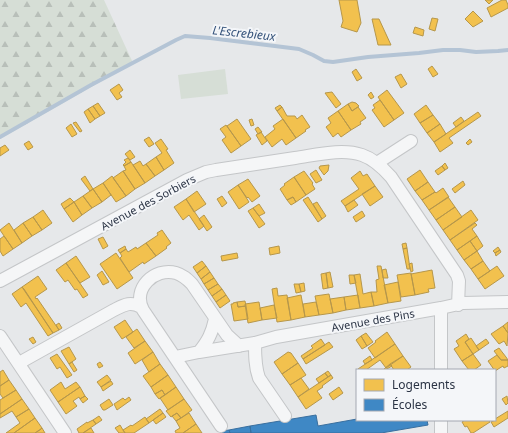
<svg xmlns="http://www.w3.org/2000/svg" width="508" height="433" font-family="'Noto Sans',sans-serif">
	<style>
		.forest { fill: url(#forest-firs) }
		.garden { fill: #d6ded6 }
		.homes { fill: #f2c14e; stroke: #b6974b }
		.schools { fill: #3f88c5; stroke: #396f9f }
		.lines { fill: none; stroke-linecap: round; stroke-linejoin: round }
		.stream { stroke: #b4c4d5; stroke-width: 4 }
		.minor-casing { stroke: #c4c6c8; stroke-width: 14 }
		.minor { stroke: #f5f6f7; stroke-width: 12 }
		.labels { text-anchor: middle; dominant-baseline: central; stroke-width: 4; stroke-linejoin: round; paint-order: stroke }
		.street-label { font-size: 11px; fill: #2b3445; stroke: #f4f6f9 }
		.water-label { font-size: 12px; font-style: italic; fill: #34527a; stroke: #f4f6f9 }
	</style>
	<defs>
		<pattern id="forest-firs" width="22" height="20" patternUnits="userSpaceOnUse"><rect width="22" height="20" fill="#d6ded6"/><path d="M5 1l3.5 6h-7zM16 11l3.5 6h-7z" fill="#b8bfb9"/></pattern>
	</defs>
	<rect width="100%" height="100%" fill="#e6e8ea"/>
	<path class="forest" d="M0,0H104L133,63L0,139Z"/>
	<path class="garden" d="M225,69L228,94L181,99L178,75Z"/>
	<path class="homes" d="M339,0H357L361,23L357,32L341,27L343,21Z
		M485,0H493L489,4Z
		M502,0H506L508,5V8L491,17L487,8Z
		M473,11L483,21L473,27L465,19Z
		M432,18L438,19L435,31L429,29Z
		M372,19H379L391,45H378Z
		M415,27L424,30L423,36L413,33Z
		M432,66L438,74L433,77L428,69Z
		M356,69L362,78L357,81L352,72Z
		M401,74L407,84L401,88L395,77Z
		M119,84L123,90L119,93L122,97L117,100L110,90Z
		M387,90L404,113L394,120L378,97Z
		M332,92L341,104L336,108L325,93Z
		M371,92L374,97L371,99L368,95Z
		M380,100L394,120L384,127L372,110L375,108L373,105Z
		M352,102L356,103L359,106L352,111L348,104Z
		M98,103L105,113L100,116L93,106Z
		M348,104L352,111L358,107L366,118L360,122L361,124L351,130L338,111Z
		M280,105L282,107L277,111L275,108Z
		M426,105L433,115L420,123L414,114Z
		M93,106L100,116L95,119L88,109Z
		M282,107L287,116H295L297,119L302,115L310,127L305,130L306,131L296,138L277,111Z
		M88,109L95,119L90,123L84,112Z
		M338,111L351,130L341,137L338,133L333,137L326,127L331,123L328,118Z
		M478,112L481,116L449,138L453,143L440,152L434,142Z
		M433,115L440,124L427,133L420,123Z
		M461,117L464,121L456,127L453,123Z
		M237,119L251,139L241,146L227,126Z
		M252,119L254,125L251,126L249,120Z
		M283,119L296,138L286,145L282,139L272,147L265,137L275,129L273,126Z
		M76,122L82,131L80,132L73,123Z
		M71,124L77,134L72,137L66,128Z
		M440,124L446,134L434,142L427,133Z
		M226,125L241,146L231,153L222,140L226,137L220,129Z
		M258,127L262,132L258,134L255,129Z
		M261,132L267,141L262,145L256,135Z
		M149,137L154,144L149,147L144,140Z
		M161,139L168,149L166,150L174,163L164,170L156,157L162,153L155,143Z
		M470,139L472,142L468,145L466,143Z
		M29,141L33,147L28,150L24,144Z
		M5,145L9,150L0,156V148Z
		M130,150L135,157L130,160L125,154Z
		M156,157L164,170L155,176L146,164Z
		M128,158L131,162L124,166L123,165L126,162L124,160Z
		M140,161L143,166L146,164L155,176L145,183L133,165Z
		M131,162L145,183L135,189L123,171L126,170L124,166Z
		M445,163L448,168L445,170L442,166Z
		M329,165L328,171L324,175L319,168L320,166Z
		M442,166L445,170L438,175L435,171Z
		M316,170L322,180L316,183L310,174Z
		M420,170L428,182L415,191L407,179Z
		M123,171L135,189L126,196L113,178Z
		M304,171L313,183L312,184L315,189L306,195L294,177Z
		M360,171L363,176L367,174L375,186L345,206L341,201L359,189L351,178Z
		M85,176L93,189L90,191L81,179Z
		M112,176L126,196L116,202L103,183Z
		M294,177L306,195L296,202L293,197L287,200L280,189L285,185L284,184Z
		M248,179L260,196L252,202L248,197L247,198L238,185Z
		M463,181L465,185L455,193L452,189Z
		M428,182L435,192L422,200L415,191Z
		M103,183L111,195L102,202L93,189Z
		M238,185L249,202L239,209L228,192Z
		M375,186L383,197L370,206L362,194Z
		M443,188L449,197L429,210L422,200L435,192L436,193Z
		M93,189L102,202L92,208L83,196Z
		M197,191L206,204L194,212L186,199Z
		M83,196L92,208L82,215L74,202Z
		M222,196L227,203L222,207L217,199Z
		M293,197L296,202L291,205L287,200Z
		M308,197L322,219L318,222L303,200Z
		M448,197L455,207L436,220L429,210Z
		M70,198L74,202L64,209L61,204Z
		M186,199L204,226L199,230L189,215L183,220L174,207Z
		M354,200L358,205L348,212L345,206Z
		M74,202L82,215L73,222L64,209Z
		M317,202L326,216L322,219L313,204Z
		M259,204L265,213L259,216L253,208Z
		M455,207L462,217L443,230L436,220Z
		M253,208L265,224L259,228L248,211Z
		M43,210L52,223L42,230L33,217Z
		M471,210L478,220L450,240L443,230Z
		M362,211L365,216L356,222L353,217Z
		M204,215L212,227L207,231L199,219Z
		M33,217L42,230L32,236L23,223Z
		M9,223L22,243L13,249L0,230Z
		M23,223L32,236L22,243L14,230Z
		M475,223L477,225L472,229L477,236L457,250L450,240Z
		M162,230L171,243L166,247L167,248L156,256L146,243L158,235L157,233Z
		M4,236L13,249L3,256L0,251V239Z
		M477,236L483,246L477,251L470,241Z
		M103,237L108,246L103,249L98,239Z
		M470,241L477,251L464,260L457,250Z
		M146,243L156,256L144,264L143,262L129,272L120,258L122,256L120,253L126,249L128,252L136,247L137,249Z
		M406,243L407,248L403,249L402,244Z
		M125,246L126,249L120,253L118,250Z
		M279,246L280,253L270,255L269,248Z
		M498,247L500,250L495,253L493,251Z
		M407,248L410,269H407L403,249Z
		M500,250L501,252L496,256L495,253Z
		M477,251L483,261L471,269L464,260Z
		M116,253L133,278L117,289L100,264Z
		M237,253L238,258L222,261L221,256Z
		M76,256L90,277L80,283L66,263Z
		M202,261L206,266L197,273L193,267Z
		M483,261L490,271L478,279L471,269Z
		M66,263L88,295L83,298L77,289L75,290L68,280L65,282L56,270Z
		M412,263L413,271L411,272L409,264Z
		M206,266L210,272L201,279L197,273Z
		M377,266H381L388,303L374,306L371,292H377L376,280L379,279Z
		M497,266L504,276L485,289L478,279Z
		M386,269L388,278H383L382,270Z
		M432,270L435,288L428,289L429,292L415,295L411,274Z
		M102,271L109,282L103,285L97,275Z
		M210,272L214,278L204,284L201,279Z
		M330,272L333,287L328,288L326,273Z
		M326,273L328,288L323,289L321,274Z
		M411,273L415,295L401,297L397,275Z
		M360,274L363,294L371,292L374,306L360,308L354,275Z
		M349,275H354L356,283L350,284Z
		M38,276L47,289L35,297L36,299L37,298L59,330L53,333L22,287Z
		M214,278L218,284L208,290L204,284Z
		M398,282L401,301L388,303L384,285Z
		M304,283L305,291L301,292L299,284Z
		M218,284L222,289L212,296L208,290Z
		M294,284H299L301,292L296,293Z
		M22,287L24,289L53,333L48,336L26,303L21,307L12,294Z
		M277,288L278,296L287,295L291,320L277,322L272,289Z
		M222,289L226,295L216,302L212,296Z
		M329,294L333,313L319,315L315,296Z
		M226,295L230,301L220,308L216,302Z
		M301,295L305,317L291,320L287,298Z
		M358,295L360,308L346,310L344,297Z
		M344,297L346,310L333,313L330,299Z
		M245,301L246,306L238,307L237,302Z
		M237,302L238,307L246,306L248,319L234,321L231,304H233V303Z
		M259,302L262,320L248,323L245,304Z
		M316,302L319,315L305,317L303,304Z
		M274,305L277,318L262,320L260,308Z
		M125,320L133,332L122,339L114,327Z
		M508,322V333L503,326Z
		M59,323L62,328L59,330L56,325Z
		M503,326L508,333L507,346L504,341L499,344L491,334Z
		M137,329L145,341L134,348L126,337Z
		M387,332L395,344L375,358L368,348L376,342L375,341Z
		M366,333L373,342L367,346L361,336Z
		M466,334L469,339L465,342L473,354L462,361L454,349L459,346L456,341Z
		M361,336L367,346L362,349L356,340Z
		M33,337L36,342L33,344L29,339Z
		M471,338L479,350L473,354L465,342Z
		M321,339L325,345L303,359L301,356L313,348L311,346Z
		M486,339L489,343L479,350L476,346Z
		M145,341L153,352L135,364L128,353Z
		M329,342L333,347L306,364L303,359Z
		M395,344L403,356L386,368L380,360L366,370H359L358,369Z
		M69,347L76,359L69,364L61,351Z
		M499,348L506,357L508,360H501L494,351Z
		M153,352L160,364L149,372L142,360Z
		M288,352L291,353L298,363L282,374L274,362Z
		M57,354L72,375L67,378L60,367L57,369L50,358Z
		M473,354L481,365L474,370H469L462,361Z
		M497,355L501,360H508V366L504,368L503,366L495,371L488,361Z
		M370,356L372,360L365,364L363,361Z
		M403,356L411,367L407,370H394L390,364Z
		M72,362L77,370L74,372L69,364Z
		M100,362L103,366L99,368L97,364Z
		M298,363L306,375L290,385L282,374Z
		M160,364L168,375L151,387L143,376Z
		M390,364L392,366L385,370L384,369Z
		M3,370L9,380L0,386V372Z
		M328,371L331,375L328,377L325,373Z
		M325,373L328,377L319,383L316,379Z
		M107,375L111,380L101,387L97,382Z
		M168,375L176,387L165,395L162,390L155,394L151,387Z
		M331,375L333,378L322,386L323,387L317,391L322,398L306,409L298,397Z
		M301,378L309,389L298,397L290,385Z
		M9,380L16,390L3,398L0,394V386Z
		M111,381L113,384L103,391L101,387Z
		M61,382L65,389L76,382L80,387L58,402L50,390Z
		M80,387L85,396L80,399L79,397L73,401L77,406L66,414L58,402Z
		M176,387L184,399L168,410L160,398Z
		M339,387L343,393L333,400L329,394Z
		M16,390L22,399L0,414V400Z
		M162,390L165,395L159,399L155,394Z
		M85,396L88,399L83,403L80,399Z
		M507,396L508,403L506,405L502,399Z
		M129,397L131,400L117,410L114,404L123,398L125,400Z
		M22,399L29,409L16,417L12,411L0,418V414Z
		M109,399L113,405L105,410H103L100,405Z
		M184,399L192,410L181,418L177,413L171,417L166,411Z
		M29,409L35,418L14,433H6L20,423L16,417Z
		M160,409L163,413L149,423L146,419Z
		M508,411V418L494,427L491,422L495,420V419Z
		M163,413L166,417L156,424L153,420Z
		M177,413L181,418L176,421L172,416Z
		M189,413L196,424L183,433H176L175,431L180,428L176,421Z
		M99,416L102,420L96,424L93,420Z
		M145,417L149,423L134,433H125L123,430L131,425L132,426Z
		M35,418L42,428L35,433H14Z
		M93,420L96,424L83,433H79L77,429L87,422V423Z
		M465,420H489L490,422L473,433H471L467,426L465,427L462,422Z
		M196,424L202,433H183Z
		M120,425L123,430L125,433H119L115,428Z
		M42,428L45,433H35L40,430Z
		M91,428L94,433H83Z"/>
	<path class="schools" d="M316,415L318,426L357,419V420H427L428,425L381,433H251L250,426Z
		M250,426L251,433H230L229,430Z
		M229,430L230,433H222V431Z"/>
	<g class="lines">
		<path class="stream" d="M0,137L91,85L176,40L185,36L210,38L299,49L313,55L324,61L333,62L368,57L419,53L443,50H460L476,52L498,51L508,50"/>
		<g class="minor-casing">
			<path id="minor" d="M377,163L411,141
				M0,281L187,180L206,172L216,170C243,166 269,162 295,158C316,155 342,148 362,155C374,159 383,168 391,177L457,275L459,281L458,305
				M441,308V370
				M0,336L65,433
				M255,343C255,355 255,367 259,378L285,416
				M199,352C208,341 212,333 215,319
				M175,357L199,352L255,343L276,337L441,308L463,303L508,302
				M19,363L114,310C124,305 130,301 141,307
				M221,426L143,310C132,289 154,267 176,273C183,275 187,279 192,284L227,335L239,346
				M441,433V420"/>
		</g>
		<use href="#minor" class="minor"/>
	</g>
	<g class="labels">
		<g class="street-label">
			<text transform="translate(148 202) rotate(-28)">Avenue des Sorbiers</text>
			<text transform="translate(373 320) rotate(-10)">Avenue des Pins</text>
		</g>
		<g class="water-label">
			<text transform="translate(244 33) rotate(6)">L'Escrebieux</text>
		</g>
	</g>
	<rect x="356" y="369" width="140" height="52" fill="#f4f6f9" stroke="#a4a8b1"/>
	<rect x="364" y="379" width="20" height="12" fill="#f2c14e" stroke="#a4a8b1"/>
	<text x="392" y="389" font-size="12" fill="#2b3445">Logements</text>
	<rect x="364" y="399" width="20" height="12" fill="#3f88c5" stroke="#a4a8b1"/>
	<text x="392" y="409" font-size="12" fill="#2b3445">Écoles</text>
</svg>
